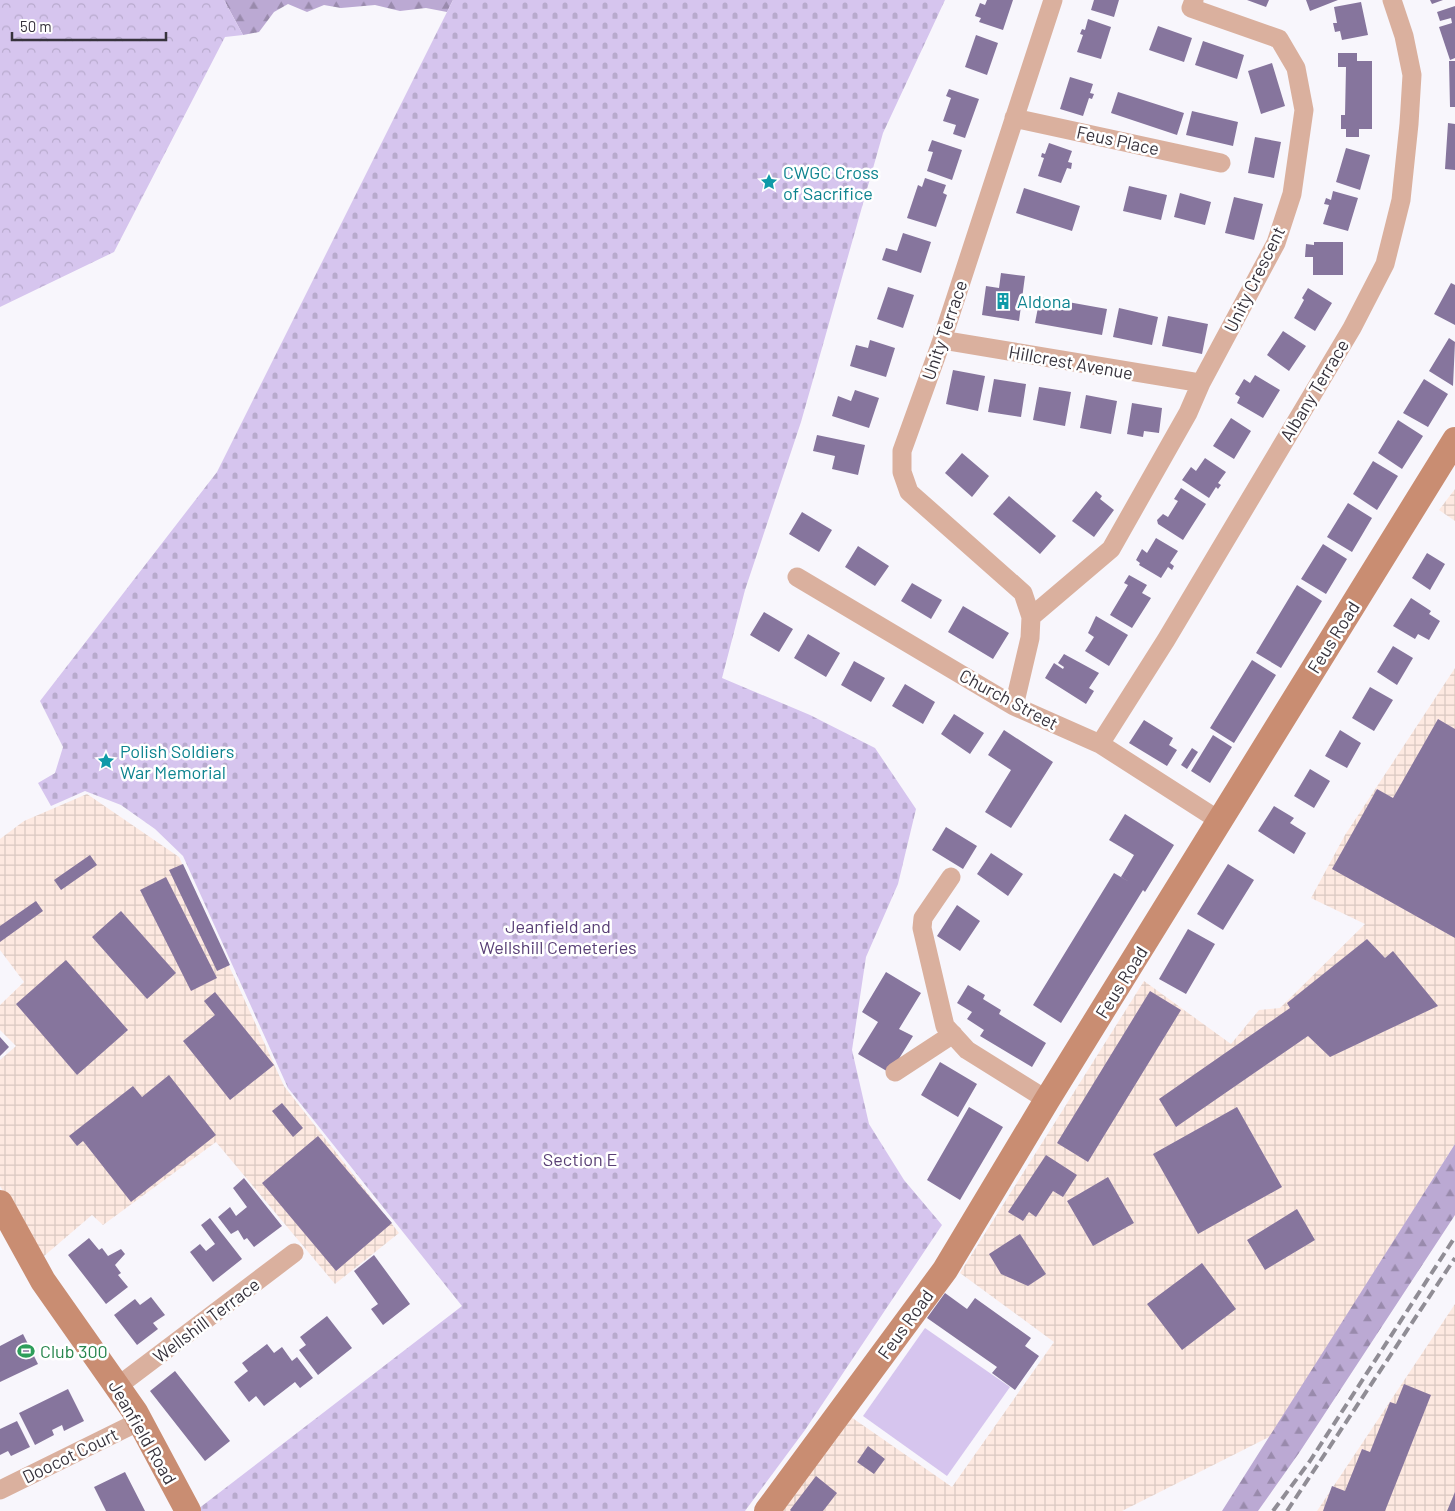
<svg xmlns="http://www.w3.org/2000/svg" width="1455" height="1511" font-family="Barlow,sans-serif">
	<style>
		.industrial { fill: url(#industrial-grid) }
		.forest { fill: url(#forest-firs) }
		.cemetery { fill: url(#cemetery-stones) }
		.park { fill: url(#park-crowns) }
		.garden { fill: #d6c5ee }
		.building { fill: #86759d }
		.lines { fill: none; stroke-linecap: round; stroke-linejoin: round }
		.street { stroke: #dab09e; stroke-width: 19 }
		.secondary { stroke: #c98d72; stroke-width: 26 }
		.rail { stroke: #908d95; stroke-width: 4; stroke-dasharray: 10 5; stroke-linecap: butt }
		.labels { text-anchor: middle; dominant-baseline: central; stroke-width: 5; stroke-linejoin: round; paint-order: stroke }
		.street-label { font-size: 18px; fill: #37333d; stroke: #fff }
		.culture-label { font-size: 18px; fill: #0d838f; stroke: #fff; text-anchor: start }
		.park-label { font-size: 18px; fill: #583e75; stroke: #fff }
		.leisure-label { font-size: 18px; fill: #27864d; stroke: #fff; text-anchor: start }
	</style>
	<defs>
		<pattern id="industrial-grid" width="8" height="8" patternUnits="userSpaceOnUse" patternTransform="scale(1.25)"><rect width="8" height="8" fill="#fde9e1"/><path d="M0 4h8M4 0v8" fill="none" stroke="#d9c8c2"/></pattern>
		<pattern id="forest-firs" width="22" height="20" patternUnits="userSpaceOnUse" patternTransform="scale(1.25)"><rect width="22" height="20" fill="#bba9d3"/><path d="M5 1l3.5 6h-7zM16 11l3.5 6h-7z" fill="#998aac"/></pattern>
		<pattern id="cemetery-stones" width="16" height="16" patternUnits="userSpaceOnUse" patternTransform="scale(1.25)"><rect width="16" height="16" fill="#d6c5ee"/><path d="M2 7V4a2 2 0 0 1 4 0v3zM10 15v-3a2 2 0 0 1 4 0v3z" fill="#b8aacd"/></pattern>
		<pattern id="park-crowns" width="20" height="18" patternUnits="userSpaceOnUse" patternTransform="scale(1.25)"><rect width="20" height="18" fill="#d6c5ee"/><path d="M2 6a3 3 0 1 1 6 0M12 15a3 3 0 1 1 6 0" fill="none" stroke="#b8aacd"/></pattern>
	</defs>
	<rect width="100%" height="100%" fill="#f8f6fc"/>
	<path class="industrial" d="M1455,489V521L1439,510Z
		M1455,668V1144L1271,1436L1122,1511H782L851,1417L952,1487L1054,1342L960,1273L1144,981L1231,1044L1259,1010L1280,1008L1365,924L1311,898L1345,835Z
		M87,794L179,857L284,1086L399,1233L335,1284L216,1142L103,1225L92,1215L44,1256L0,1186V1060L16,1046L0,1030V1005L24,982L0,950V839L24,821Z
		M1455,1304V1511H1317Z"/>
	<path class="forest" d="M224,0H453L447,12L426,8L400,11L375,5L341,8L324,5L307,12L288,4L274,12L259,32L243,35Z
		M1455,1144V1215L1299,1453L1258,1511H1222Z"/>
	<path class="cemetery" d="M453,0H945L883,133L801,422L745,590L722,678L810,715L875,748L916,809L898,884L866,957L852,1050L869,1124L904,1180L942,1225L805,1430L745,1511H199L198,1509L462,1306L288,1088L183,856L155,829L121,805L85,791L51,806L38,783L55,773L63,747L40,701L217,472Z"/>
	<path class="park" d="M0,0H224L243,35L225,37L114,252L0,307Z"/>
	<path class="garden" d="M925,1328L1010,1387L947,1476L863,1416Z"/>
	<path class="building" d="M987,0H1013L1003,30L979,22L981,18L975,16L980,3L985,5Z
		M1094,0H1119L1114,17L1091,10Z
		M1247,0H1269L1266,7Z
		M1306,0H1338L1310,11Z
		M1430,0H1443L1432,4Z
		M1361,2L1368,35L1342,40L1340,31L1335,32L1333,23H1337L1334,7Z
		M1455,6V58L1450,60L1439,27L1452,23L1451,18L1440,21L1437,12Z
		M1088,19L1111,27L1101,59L1077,52L1083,35L1080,34L1082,29L1085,30Z
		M1158,26L1192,38L1184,62L1149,50Z
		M976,35L998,43L987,75L965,67Z
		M1203,41L1244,55L1237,79L1195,65Z
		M1338,53H1357V61H1372V129H1359V137H1346V129H1341V115H1345L1346,67H1338Z
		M1449,61H1455V107H1450Z
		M1272,63L1285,106L1261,114L1248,71Z
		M1070,77L1093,84L1090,93L1094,94L1092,99L1089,98L1083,116L1060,109Z
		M949,89L979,99L965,138L953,134L956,125L943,121L951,98L946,96Z
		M1118,92L1184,113L1177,135L1111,113Z
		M1192,111L1238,122L1233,146L1186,135Z
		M1448,123L1455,124V170L1445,169Z
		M1255,137L1281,142L1274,178L1248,173Z
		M932,140L962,150L952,180L927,171L933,152L928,151Z
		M1049,143L1072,151L1068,162L1072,163L1071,169L1067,168L1061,183L1038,176L1044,158L1041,157L1042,153L1045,154Z
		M1346,148L1370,155L1360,190L1336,182Z
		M925,178L946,185L943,193L947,195L936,227L907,218L918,185L922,187Z
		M1129,186L1167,195L1161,220L1123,211Z
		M1024,188L1080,206L1072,231L1016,213Z
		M1333,191L1358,198L1348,231L1323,224L1329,205L1324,204L1326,198L1331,200Z
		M1180,193L1211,202L1205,225L1174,217Z
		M1234,197L1263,204L1254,240L1225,233Z
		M903,233L931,242L921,273L882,260L886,248L897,251Z
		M1314,242H1343V275H1313V257H1305L1306,244L1314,245Z
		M1001,273L1025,276L1019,321L982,315L986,286L999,288Z
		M1451,283L1455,285V325L1434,314Z
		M888,287L914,295L903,328L877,319Z
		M1308,288L1332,303L1315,331L1294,318L1304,300L1302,298Z
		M1040,297L1107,309L1102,335L1035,323Z
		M1119,308L1158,317L1152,345L1113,337Z
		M1168,316L1208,324L1202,354L1162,346Z
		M1283,331L1306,346L1289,371L1267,355Z
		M1449,338L1455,342L1453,386L1429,371Z
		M870,340L895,348L886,377L850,366L856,345L868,348Z
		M953,370L985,376L978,411L946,404Z
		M1255,375L1280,390L1263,418L1237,403L1240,397L1235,394L1244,379L1250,383Z
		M994,379L1026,384L1021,417L988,412Z
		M1424,379L1448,394L1428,427L1403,413Z
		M1039,387L1071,392L1065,426L1033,420Z
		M855,390L879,398L869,428L832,416L838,396L851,401Z
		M1086,395L1117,401L1111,434L1080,428Z
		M1132,403L1162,408L1159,433L1144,431L1143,437L1127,434Z
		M1231,418L1251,431L1234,459L1213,446Z
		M1398,420L1423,436L1402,469L1378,453Z
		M817,435L865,445L858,475L832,469L835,456L813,451Z
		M962,453L989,476L972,497L945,473Z
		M1205,458L1226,472L1218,483L1221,485L1218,489L1216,487L1209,498L1182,480L1191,467L1196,471Z
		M1373,461L1398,476L1377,510L1353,494Z
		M1181,488L1206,504L1183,540L1158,524L1157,520L1163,514L1168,517L1178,501L1174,499Z
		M1096,491L1102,496L1100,499L1114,510L1094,537L1072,521Z
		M1009,496L1056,536L1040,554L993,514Z
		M1348,503L1372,518L1352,552L1327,537Z
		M802,512L832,530L819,552L789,534Z
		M1156,538L1178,551L1170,563L1174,566L1172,570L1168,567L1161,578L1139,565L1140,563L1136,560L1142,549L1147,553Z
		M1323,544L1347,559L1326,594L1301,579Z
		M858,546L889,566L875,586L845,567Z
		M1427,553L1445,564L1430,590L1412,578Z
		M1129,575L1147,585L1142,593L1151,598L1132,628L1110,615L1128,585L1124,583Z
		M912,583L942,600L931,619L901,601Z
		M1297,585L1322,601L1281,668L1256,653Z
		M1411,598L1431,611L1429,614L1440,621L1429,640L1418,634L1415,639L1393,626Z
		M963,606L1009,633L993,659L948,632Z
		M764,612L793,629L779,652L750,635Z
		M1096,616L1128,635L1109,666L1085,651L1094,637L1088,633Z
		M808,634L840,653L826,677L794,658Z
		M1393,646L1413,658L1397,685L1377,672Z
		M1064,654L1099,673L1089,688L1094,691L1086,704L1045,678L1054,663L1063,669L1064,667L1058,663Z
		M1252,660L1276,675L1234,743L1210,728Z
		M854,661L885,678L871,702L841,685Z
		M905,684L935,702L923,724L892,706Z
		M1370,687L1393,700L1374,731L1352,718Z
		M954,714L984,733L970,754L941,734Z
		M1438,719L1455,729V938L1332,869L1377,789L1393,798Z
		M1144,720L1173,738L1169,745L1177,750L1167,766L1129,743Z
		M1004,730L1053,762L1011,828L985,812L1011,770L988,755Z
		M1340,730L1361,743L1347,768L1325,756Z
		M1213,735L1232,747L1210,783L1191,771Z
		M1192,748L1198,752L1187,769L1181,765Z
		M1310,769L1330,781L1314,808L1294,796Z
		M1274,806L1294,818L1290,823L1306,833L1294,854L1258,831Z
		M1125,814L1174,845L1145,892L1143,890L1061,1023L1033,1005L1114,873L1131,883L1121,877L1134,855L1109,840Z
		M946,827L977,846L963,869L932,850Z
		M991,853L1023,874L1008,896L977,874Z
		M90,855L97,865L61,890L54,880Z
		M183,864L230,965L217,971L169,870Z
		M1228,864L1254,880L1223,930L1197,914Z
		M166,877L217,978L191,991L140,890Z
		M36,901L43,911L0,942V926Z
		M957,905L980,921L960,951L937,936Z
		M121,911L176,973L147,999L92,937Z
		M1188,929L1215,944L1186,994L1159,979Z
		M1367,939L1385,958L1393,951L1438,1006L1330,1057L1308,1036L1176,1127L1159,1099L1290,1008L1287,1003Z
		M66,960L128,1030L77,1075L16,1004Z
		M886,972L921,993L899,1029L913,1036L890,1073L858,1054L878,1022L862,1012Z
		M968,985L985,995L983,999L1001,1010L999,1014L1046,1043L1032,1067L980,1036L984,1030L967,1019L972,1012L957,1003Z
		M1150,991L1181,1010L1088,1162L1057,1143Z
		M215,992L274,1065L230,1100L183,1041L215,1015L204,1001Z
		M0,1037L9,1047L0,1056Z
		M940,1062L977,1084L958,1117L921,1095Z
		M169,1075L216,1135L131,1202L83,1141L77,1146L69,1136L133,1086L142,1097Z
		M282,1103L303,1128L293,1137L272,1111Z
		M969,1107L1003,1127L960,1200L927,1180Z
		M1237,1107L1282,1187L1198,1234L1153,1154Z
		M318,1136L392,1223L336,1271L262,1183Z
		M1046,1155L1077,1175L1063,1197L1053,1191L1036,1217L1029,1212L1023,1221L1008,1212Z
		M1108,1177L1134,1223L1093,1246L1067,1201Z
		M244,1178L282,1226L254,1247L247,1238L244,1240L238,1230L231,1234L218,1217L230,1207L236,1216L247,1207L233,1188Z
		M1297,1209L1315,1240L1265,1270L1247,1240Z
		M210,1218L242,1259L213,1282L190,1252L200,1244L206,1251L215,1244L201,1225Z
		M1020,1234L1046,1274L1028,1286L1001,1274L989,1254Z
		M89,1238L99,1250L102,1248L108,1256L121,1249L125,1254L115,1265L121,1273L118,1275L128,1287L106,1304L68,1255Z
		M374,1255L410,1304L383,1325L371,1309L378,1304L354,1271Z
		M1202,1263L1236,1309L1182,1350L1147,1304Z
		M945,1293L967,1309L975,1298L1031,1338L1025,1346L1039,1356L1015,1390L992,1373L997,1367L927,1318Z
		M151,1297L165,1315L153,1323L158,1329L137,1345L114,1315L135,1299L140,1305Z
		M327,1316L352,1348L318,1375L299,1350L306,1345L300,1337Z
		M23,1334L38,1364L0,1382V1346Z
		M267,1344L274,1353L282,1347L292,1361L297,1357L313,1378L300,1388L295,1382L264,1406L256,1396L249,1402L234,1382L248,1371L242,1363Z
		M175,1371L230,1441L205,1461L150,1391Z
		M1404,1384L1431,1395L1385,1511H1323L1332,1486L1345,1491L1362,1449L1370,1452L1390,1402L1396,1404Z
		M68,1389L84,1421L64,1431L62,1425L52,1430L54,1435L35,1445L19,1413Z
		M17,1421L30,1447L11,1456L8,1451L0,1455V1429Z
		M868,1446L885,1459L874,1474L857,1462Z
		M125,1472L145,1511H106L94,1487Z
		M816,1476L837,1493L823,1511H791L790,1510Z
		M1455,1492V1511H1447Z"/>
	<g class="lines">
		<path class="street" d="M1014,118L1221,163
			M942,340L1201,383
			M797,577L1014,706L1100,744L1220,821
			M1031,617L1111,549L1188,413L1201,383L1276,243L1292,194L1304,110L1296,68L1279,39L1191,8L1194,0
			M1014,706L1030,638L1031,617L1023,593L909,492L902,472V451L942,340L1053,0
			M1100,744L1166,640L1352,328L1385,264L1401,200L1409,124L1412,75L1404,36L1392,0
			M951,877L923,918L922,928L945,1026L967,1050L1047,1100
			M895,1072L953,1034
			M118,1386L294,1253
			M0,1490L140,1421"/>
		<path class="secondary" d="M0,1203L43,1281L135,1412L188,1511
			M767,1511L945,1270L1047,1100L1455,440"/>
		<path class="rail" d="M1273,1511L1310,1461L1455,1237
			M1287,1511L1455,1258"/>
	</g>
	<defs>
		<g id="sight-bare" transform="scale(1.35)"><path d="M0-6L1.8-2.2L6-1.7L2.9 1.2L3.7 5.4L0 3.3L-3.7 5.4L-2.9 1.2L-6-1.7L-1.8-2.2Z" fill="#0f9aa8" stroke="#fff" stroke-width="2.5" paint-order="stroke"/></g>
		<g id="building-bare" transform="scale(1.35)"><path d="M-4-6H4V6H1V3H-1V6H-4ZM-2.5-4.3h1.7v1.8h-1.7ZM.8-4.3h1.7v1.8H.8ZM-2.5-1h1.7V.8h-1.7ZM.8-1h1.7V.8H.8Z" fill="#0f9aa8" stroke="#fff" stroke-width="2.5" paint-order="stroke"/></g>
		<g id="stadium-bare" transform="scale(1.35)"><path d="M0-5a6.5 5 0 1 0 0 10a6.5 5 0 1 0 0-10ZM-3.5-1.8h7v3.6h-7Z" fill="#2e9e5b" stroke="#fff" stroke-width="2.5" paint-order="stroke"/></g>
	</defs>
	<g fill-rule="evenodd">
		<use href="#sight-bare" x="769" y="182"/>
		<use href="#building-bare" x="1003" y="301"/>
		<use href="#sight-bare" x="106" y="761"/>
		<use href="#stadium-bare" x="26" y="1351"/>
	</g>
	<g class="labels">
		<g class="street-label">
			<text transform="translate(1118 140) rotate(12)">Feus Place</text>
			<text transform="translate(1254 279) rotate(-64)">Unity Crescent</text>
			<text transform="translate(944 330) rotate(-71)">Unity Terrace</text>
			<text transform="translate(1071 362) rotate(10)">Hillcrest Avenue</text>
			<text transform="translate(1314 390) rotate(-59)">Albany Terrace</text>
			<text transform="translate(1333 637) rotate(-58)">Feus Road</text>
			<text transform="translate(1009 699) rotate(28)">Church Street</text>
			<text transform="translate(1121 982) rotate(-58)">Feus Road</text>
			<text transform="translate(206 1320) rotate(-37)">Wellshill Terrace</text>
			<text transform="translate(905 1324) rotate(-54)">Feus Road</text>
			<text transform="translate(143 1432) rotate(60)">Jeanfield Road</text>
			<text transform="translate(70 1455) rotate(-26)">Doocot Court</text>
		</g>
		<g class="culture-label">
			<text x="783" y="172">CWGC Cross<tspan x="783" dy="21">of Sacrifice</tspan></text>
			<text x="1017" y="301">Aldona</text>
			<text x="120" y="751">Polish Soldiers<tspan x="120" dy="21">War Memorial</tspan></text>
		</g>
		<g class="park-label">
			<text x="558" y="926">Jeanfield and<tspan x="558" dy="21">Wellshill Cemeteries</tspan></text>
			<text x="580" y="1159">Section E</text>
		</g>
		<g class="leisure-label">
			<text x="40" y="1351">Club 300</text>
		</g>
	</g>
	<path d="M12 32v8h154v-8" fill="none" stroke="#37333d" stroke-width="2.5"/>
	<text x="20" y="32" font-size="15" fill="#37333d" stroke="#ffffff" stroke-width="4" paint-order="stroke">50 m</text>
</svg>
